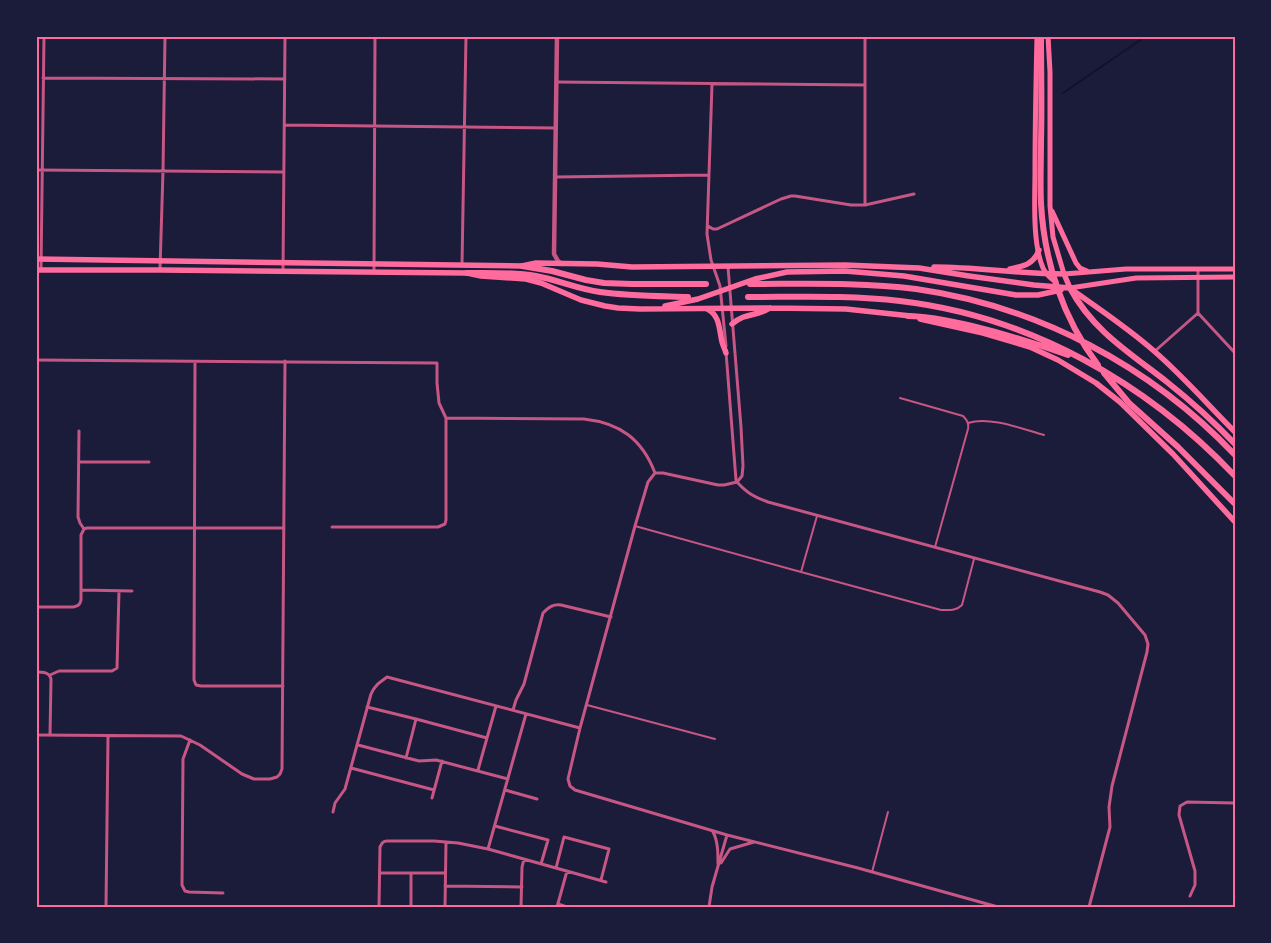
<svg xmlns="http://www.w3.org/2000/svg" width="1271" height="943" font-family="'Exo 2',sans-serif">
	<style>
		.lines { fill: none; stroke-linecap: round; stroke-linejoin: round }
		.stream { stroke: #12122b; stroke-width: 2 }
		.service { stroke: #c65784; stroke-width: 2 }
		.minor { stroke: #c65784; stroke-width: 3 }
		.tertiary { stroke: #c65784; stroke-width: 4.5 }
		.secondary { stroke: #ff6b9d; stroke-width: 5 }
		.trunk { stroke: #ff6b9d; stroke-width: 5.5 }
		.motorway { stroke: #ff6b9d; stroke-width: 6 }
		.neatline { fill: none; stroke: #ff6b9d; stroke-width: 2 }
	</style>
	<rect width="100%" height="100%" fill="#1b1b3a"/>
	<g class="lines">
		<path class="stream" d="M1063,93L1146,36"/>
		<path class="service" d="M900,398L963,416C967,420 969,423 968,429L935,547
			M968,423C990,416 1022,429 1044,435
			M635,526L801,572L941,610C950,610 956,611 962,605L974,559
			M801,572L817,516
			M587,705L715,739
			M872,872L888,812"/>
		<path class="minor" d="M43,78L285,79
			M556,82L865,85
			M712,84L707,234L711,260L720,286L726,346
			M285,125L556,128
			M36,170L284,172
			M555,177L708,175
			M865,205V36
			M708,226L713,229H717L781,199L791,196H795L851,205H865L914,194
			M462,265L466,36
			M728,267L741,427L743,466L742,476L737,482L724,485H718L663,473H655L648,482L635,526L580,728L568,779L570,786L575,790L727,835L858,868L998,907
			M160,269L163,171L165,36
			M41,270L44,36
			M283,271L285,36
			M374,271L375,36
			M1198,313L1235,353
			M1155,351L1198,313V269
			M726,352L736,480
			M36,360L437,363V383L439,403L446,418V520L445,524L438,527H332
			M195,362L194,680L196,685L201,686H283
			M446,418L584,419C620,423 642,439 655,473
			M79,431L78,517L80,523L84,529
			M79,462H149
			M737,482C747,493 754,497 768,502L1100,592L1108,595L1118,603L1145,635L1148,644L1147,652L1112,786L1109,807L1110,827L1089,907
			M84,529L87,528H284
			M81,590L132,591
			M36,607H73C78,606 80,605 81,600V535L84,529
			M36,672C43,672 49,672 51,679L50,735
			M50,675L59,671H112L117,668L119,591
			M367,707L416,719
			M513,710L516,700L524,684L543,613C549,607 553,604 561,605L611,617
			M36,735L181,736L200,745L242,774L254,779H270L277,777L280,774L282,769L285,361
			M190,740L183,759L182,885L185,891L189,892L223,893
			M358,745L419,761L436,760L508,779
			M406,758L416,719L487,738
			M351,768L434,790
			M478,770L496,706
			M505,790L537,799
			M432,798L442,761
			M333,812L335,803L345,789L371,694C375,685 380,682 387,677L580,728
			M495,826L548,840L541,864
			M713,832C718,841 718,853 718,864
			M488,849L526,714
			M721,863L730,849L754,842
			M556,868L564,837L609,849L601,880
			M380,873H445
			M445,886L522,887
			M1190,896L1195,885V871L1179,815L1180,806L1187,802L1235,803
			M558,904L567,907
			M106,907L108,736
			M379,907L380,847C382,843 383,841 387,841H434L458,843L488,849L606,882
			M411,907V873
			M445,907L446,842
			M521,907L522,867L524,859
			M557,907L567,871
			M709,907L712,887L727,835"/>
		<path class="tertiary" d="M557,36L554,254L558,261L562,264"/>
		<path class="secondary" d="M1037,36C1036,81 1035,125 1035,170C1035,197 1032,243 1043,268C1046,274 1051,279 1056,282
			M1048,36L1050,72V206L1053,237L1064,274L1126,269H1235
			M1052,211L1076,263L1080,268L1087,271
			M1070,288L1136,278L1235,277"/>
		<path class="trunk" d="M36,259L522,266L536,263L597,264L632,267L845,265L919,268L969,276L1034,285L1070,288
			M934,267C977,267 1021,274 1064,274L1070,288
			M1010,269C1024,266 1034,264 1039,250
			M36,270H160L467,273L481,276L526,279L541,283L581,300L605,306L618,308L640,309L770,308L846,309L911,316
			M1071,289C1099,309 1128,328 1154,351C1183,376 1208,405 1235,432
			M665,306L698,299L755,279L787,272L845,271L904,276L1016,295H1038L1061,290
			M707,309C720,315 719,329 722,342C723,346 725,349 726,353
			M920,319L983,333L1030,347L1058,360L1096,383L1120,402L1173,454L1235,522
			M732,324C746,312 756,317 770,308"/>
		<path class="motorway" d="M1041,36C1041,72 1042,107 1041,142C1041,163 1040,183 1041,203C1044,261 1063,319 1098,365
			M522,266L552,271L586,280L604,283L632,284H706
			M467,273C490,273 513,272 536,276C558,280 578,289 600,292C629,296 659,296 688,297
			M750,284C805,284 861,282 916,289C1037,306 1151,366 1235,455
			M1070,288C1093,331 1130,353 1167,382C1191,401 1214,422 1235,444
			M748,297C799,297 850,295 900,301C1029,316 1147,383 1235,476
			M908,316C929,316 951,321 972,326C1005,334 1037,344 1068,355
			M1104,373L1129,403L1178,447L1235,504"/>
	</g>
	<rect width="1271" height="943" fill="none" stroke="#1b1b3a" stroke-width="75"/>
	<rect x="38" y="38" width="1196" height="868" class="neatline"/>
</svg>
